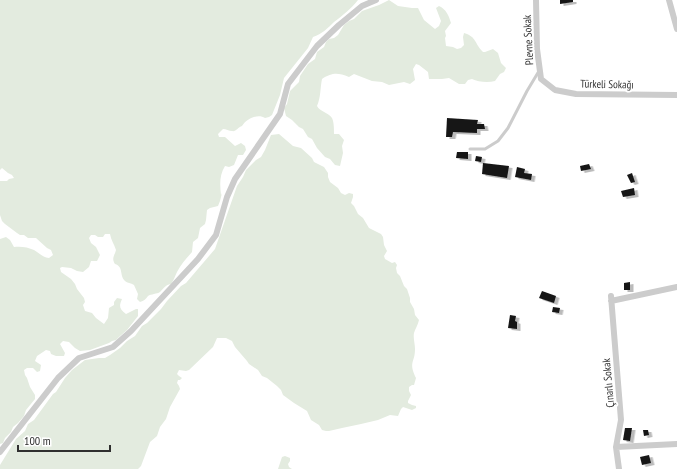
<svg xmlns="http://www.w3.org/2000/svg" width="677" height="469" font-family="'PT Sans Narrow',sans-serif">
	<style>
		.green { fill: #e3ebdf }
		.building { fill: #161616; filter: url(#shadow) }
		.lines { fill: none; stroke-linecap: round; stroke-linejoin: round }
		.service { stroke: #ccc; stroke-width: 3 }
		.minor { stroke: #ccc; stroke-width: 6 }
		.labels { text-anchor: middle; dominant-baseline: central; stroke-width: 4; stroke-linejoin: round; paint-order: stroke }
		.street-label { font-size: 11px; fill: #2f2f2f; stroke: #fff }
	</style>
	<defs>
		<filter id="shadow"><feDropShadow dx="3.5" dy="2" stdDeviation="0" flood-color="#0004"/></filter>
	</defs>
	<rect width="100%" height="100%" fill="#fff"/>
	<path class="green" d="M0,0H358C351,9 343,15 334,22C328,28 322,34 313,37L308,48L284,78L280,95L272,115L269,117L265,118C258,113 246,119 242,126C238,127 236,132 232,131C229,131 226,129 223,129L218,134L219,137H225L235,146L241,143L245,146L246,150L243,155H238L234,165L229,167L225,166C219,176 220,185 221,195L222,193L220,201L218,206L210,208L207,210L206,220L205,224L200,228L198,238L193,242L192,252C187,258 181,264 177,272C175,276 174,280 171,284C165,285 164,288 160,292C157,294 151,294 148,296C146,299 144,301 140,302L137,299L138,294L134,285C131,283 127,283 125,281C119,275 124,267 115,264C111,258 115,255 116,250C114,244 111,240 110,234H105L103,237H98L95,235H91L89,238L91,243L96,247L100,255L97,261H91L89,267L83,272L77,271L71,268L62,267L60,268L61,272L71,279L75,284L77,289L84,298L85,302L83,305L85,311L92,313L96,318L104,324L108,318L109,308L114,305V302L117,298L122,299C119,306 119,309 126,314L136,309H138V316L127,330L119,337L116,340L112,341L109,343L90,350L80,351L75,348L69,342L63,341L60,344L65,353L64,356H56L51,354L50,351L46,350L37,356L35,361L41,365L40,371L37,372L33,368H27L24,370L25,375L27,378L30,387L35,395V399L26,410L24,416L18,423L13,427L11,432L5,438L3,443L0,444V239L6,237L10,240L14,247C20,246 28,247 34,250C39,253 42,257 49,258L53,255L51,250L47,248L36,238H28L24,235H20L17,233L5,224L2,221L0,215V181H7L9,179L14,178L12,175L8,173L2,168L0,170Z
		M389,0L398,6L412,8H418L424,20L435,29L439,26L441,21L436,8L439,6C446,9 449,16 451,23L445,31L446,36L445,38L446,46L453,47L457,49L461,48L464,45L463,37L464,33C477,37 474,43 483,52H485L493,49L498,53L501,63L506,68L504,72L500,74L495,81C488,83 478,82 472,79L468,80L465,84H459L449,78L442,79H429L428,72L419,65L416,64L413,69L415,80L410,84L404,82L389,85L382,82L372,81L354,74L349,77C338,73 333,72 322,79C320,89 321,96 317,106C320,112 328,112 332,118C334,122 334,129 334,134H339L344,140L342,146L343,153L340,166L335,165L330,159L325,157L317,148L312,139L308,137L303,129L299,127L292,120L286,116L284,108L287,104L290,91L299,82L300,76L308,64L315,59L317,52L324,47L326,42L329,39L334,38L338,35L344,25L349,21L354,19L362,11L379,5Z
		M279,134L293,146L301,148L312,158L314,162L324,167L328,173V177L330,182L338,188L341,193L345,195L349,193L353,194V197L351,203L354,206L358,214L363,218L369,228L381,234L383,237L384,245L387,251L384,256L385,259L392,263L395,262L397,265L396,268L397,273L400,276L404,286L407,289L410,298V302L414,309L415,315L419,320C418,325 415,329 414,333C413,338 415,344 415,349C415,363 408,362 416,378L414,385H412L409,387V391L411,395L408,401V403L412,405L416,406V408L412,410L403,407L401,409L398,416L390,415L378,420L361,424L342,428L329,431H326L322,430L319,425L311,420L307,411L294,403L283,395L281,390L277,386L267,378L262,376L258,370L249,364L247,361L235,347L232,341L226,338H217L213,347L189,370L186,371L179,370L177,374L179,376L182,378L180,380H178L177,383L179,386L180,389L170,407L166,419L160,427L157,436L150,442L141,466L138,469H0V465L16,439L25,431L28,424L34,420L53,394L56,392L65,378L72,370L85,360L99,358H105L110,355L120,348L127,341L135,336L142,326L147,323L161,309L167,301L181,286L186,283L215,249L237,186L243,177L246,170L256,160L261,157L265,150L271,135Z
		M285,456L290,458V461L288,464L289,467L292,469H296H278L282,457Z"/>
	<path class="building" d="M560,0H573V2L560,4Z
		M447,118L478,120L477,124H484L485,129H477V133L453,132L452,137H446Z
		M457,152H468V159L456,158Z
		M476,156L482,157L481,162L475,161Z
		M483,163L509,166L507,178L482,174Z
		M589,164L591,169L581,171L580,166Z
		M517,167L525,169L524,173L532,174L531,180L515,177Z
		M632,173L635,182L631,183L627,175Z
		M634,188L635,195L623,197L621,191Z
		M630,282V290H624V283Z
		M542,291L556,296L554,303L539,298Z
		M553,307L560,308L559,313L552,312Z
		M510,315L516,316L515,321L517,322V329L508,328Z
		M625,428H632L630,441L623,440Z
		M643,430H648L649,435L644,436Z
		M649,455L651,463L642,465L640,457Z"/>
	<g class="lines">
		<path class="service" d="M470,149H485L498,141L508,128L527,91L539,71"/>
		<path class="minor" d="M536,0L537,49L541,79L555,90L576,94L677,95
			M669,0L677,29
			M611,296L621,420L616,447L619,469
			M611,301L677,287
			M616,447L677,444
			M0,452L58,378L79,358L113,347L131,331L198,259L216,235L227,197L235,179L280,114L288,84L317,46L339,25L362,6L376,0"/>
	</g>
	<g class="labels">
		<g class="street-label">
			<text transform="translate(528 40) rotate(-93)">Plevne Sokak</text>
			<text transform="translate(607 84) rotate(1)">Türkeli Sokağı</text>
			<text transform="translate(608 383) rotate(-95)">Çınarlı Sokak</text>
		</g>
	</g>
	<path d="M18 445v6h92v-6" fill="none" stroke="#2f2f2f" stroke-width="2"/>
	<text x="24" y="445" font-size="12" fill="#2f2f2f" stroke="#ffffff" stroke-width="3" paint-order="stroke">100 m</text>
</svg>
